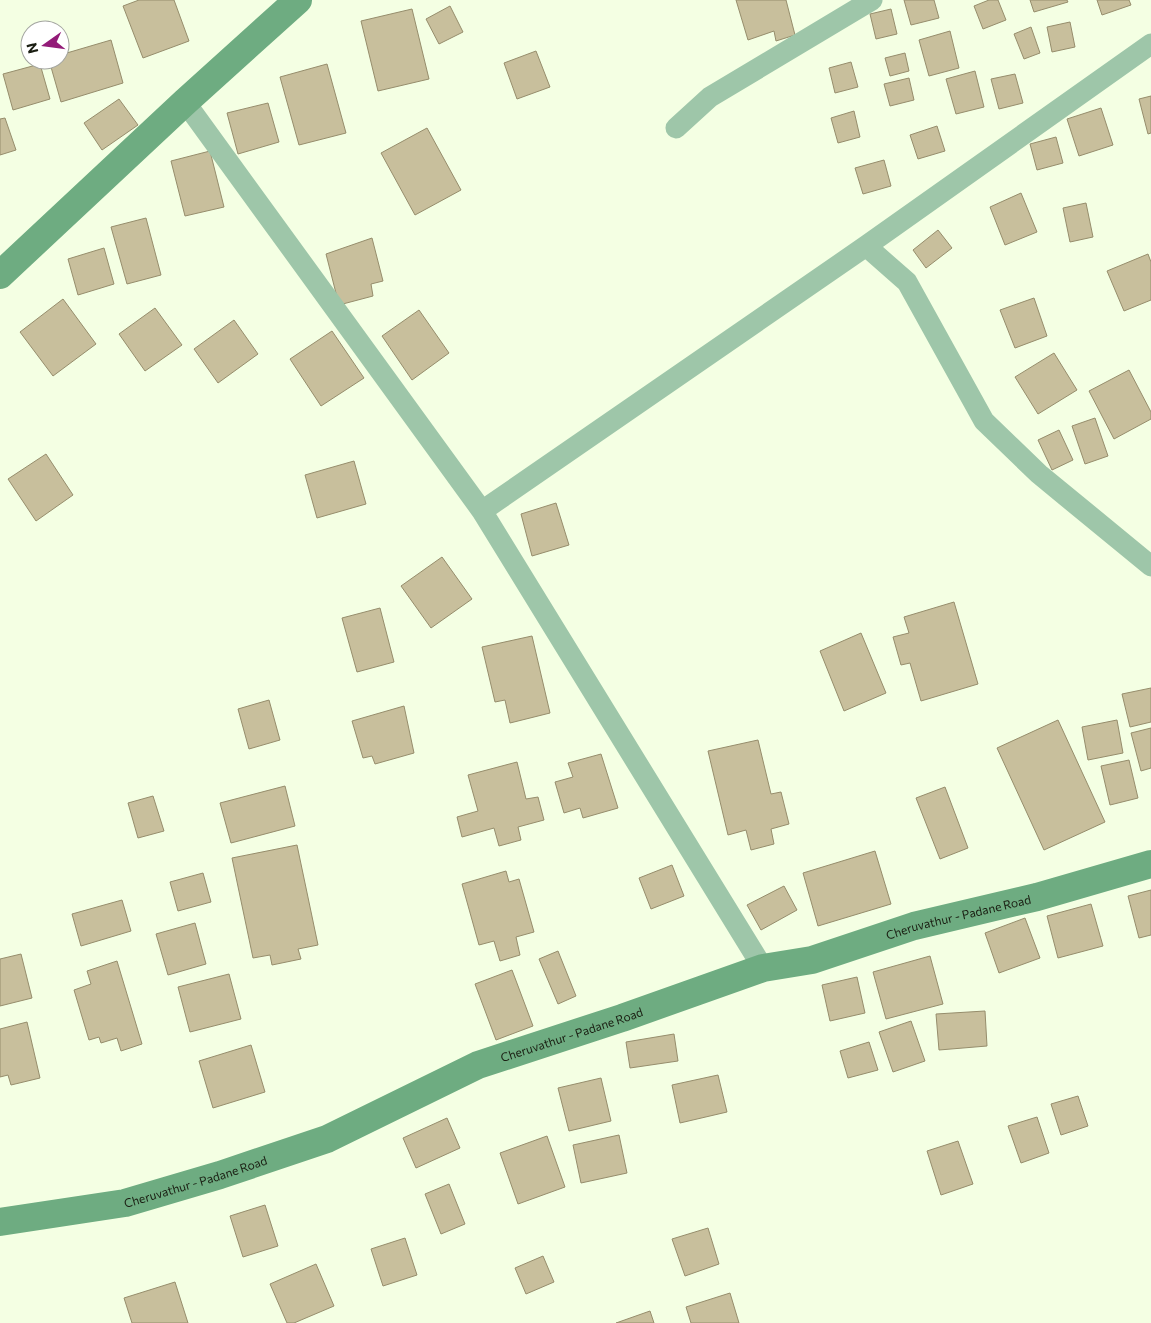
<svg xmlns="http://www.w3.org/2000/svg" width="1151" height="1323" font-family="Commissioner,sans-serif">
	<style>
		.building { fill: #c8bf9c; stroke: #968d6c }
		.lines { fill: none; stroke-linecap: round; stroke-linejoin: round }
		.street { stroke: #9ec6a9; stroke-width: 21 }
		.secondary { stroke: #6eac81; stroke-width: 28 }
		.labels { text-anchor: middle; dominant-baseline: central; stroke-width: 4; stroke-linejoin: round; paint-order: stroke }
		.street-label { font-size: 12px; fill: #1a1e12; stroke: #fff }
	</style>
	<rect width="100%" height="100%" fill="#f4ffe3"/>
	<path class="building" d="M139,0H174L189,41L143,58L123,6Z
		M736,0H786L795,35L776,41L774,31L748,40Z
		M904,0H934L939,18L911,25Z
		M989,0H998L1006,20L983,29L974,6Z
		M1030,0H1067L1068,2L1034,12Z
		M1097,0H1129L1131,5L1102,15Z
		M450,6L463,32L439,44L426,19Z
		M412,9L429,79L378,91L361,21Z
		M891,9L897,34L876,39L870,14Z
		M1070,22L1075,47L1052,52L1047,27Z
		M1031,27L1040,53L1024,59L1014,34Z
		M950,31L959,68L929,76L919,40Z
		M111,40L123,83L61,102L49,60H60V55Z
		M536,51L550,87L517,99L504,63Z
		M905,53L909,71L890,76L885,58Z
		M851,62L858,87L835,93L829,68Z
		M40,64L50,99L13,110L3,74Z
		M327,64L346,133L299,145L280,77Z
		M975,71L984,107L956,114L946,79Z
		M1015,74L1023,103L999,109L991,79Z
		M909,78L914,100L890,106L884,84Z
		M1151,96V133L1148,134L1139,99Z
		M119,99L138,125L102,150L84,123Z
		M268,103L279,142L238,154L227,113Z
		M1101,108L1113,145L1079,156L1067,119Z
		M854,111L860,137L838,143L831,118Z
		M5,118L16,150L0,155V119Z
		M937,126L945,151L918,159L910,135Z
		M427,128L461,190L415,215L381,153Z
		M1056,137L1063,163L1037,170L1030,144Z
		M210,151L224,207L185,216L171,161Z
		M884,160L891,186L863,194L855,168Z
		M1021,193L1037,232L1005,245L990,207Z
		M1086,203L1093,237L1070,242L1063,208Z
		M146,218L161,275L127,284L111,227Z
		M938,230L952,248L926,268L913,250Z
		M372,238L383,281L371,284L373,296L339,305L326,254Z
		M104,248L114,284L78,295L68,259Z
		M1148,254L1151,262V300L1124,311L1107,271Z
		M1034,298L1047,336L1015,348L1000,310Z
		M63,299L96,344L53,376L20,332Z
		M155,308L182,345L145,371L119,334Z
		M419,310L449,353L412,380L382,336Z
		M234,320L258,354L218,383L194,349Z
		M332,331L364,378L321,406L290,359Z
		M1054,353L1077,390L1038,414L1015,377Z
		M1129,370L1151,412V419L1114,439L1089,391Z
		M1095,418L1108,456L1085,464L1072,426Z
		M1059,430L1073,460L1052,470L1038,440Z
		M46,454L73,495L36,521L8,479Z
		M354,461L366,504L317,518L305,475Z
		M556,503L569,545L532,556L521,514Z
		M442,557L472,599L431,628L401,586Z
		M954,602L978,684L921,701L910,663L901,665L893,637L909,633L904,617Z
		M380,608L394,662L357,672L342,618Z
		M861,633L886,693L844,711L820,651Z
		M532,636L550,713L510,723L505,700L495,702L482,647Z
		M1151,688V722L1130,727L1122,694Z
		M269,700L280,740L249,749L238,709Z
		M404,706L414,753L375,764L372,756L363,758L352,721Z
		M1058,720L1105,822L1044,850L997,748Z
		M1117,720L1123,753L1088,760L1082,727Z
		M1151,728V768L1141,771L1131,733Z
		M758,740L771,794L781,792L789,824L771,829L774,844L751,850L746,830L728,835L708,751Z
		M601,754L618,808L583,818L580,808L564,813L555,782L573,777L568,763Z
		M1129,760L1138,798L1110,805L1101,766Z
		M517,762L526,799L538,797L544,820L518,827L521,840L499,846L494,828L462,837L457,817L478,811L468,775Z
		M285,786L295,826L231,843L220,803Z
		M945,787L968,848L940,859L916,798Z
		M153,796L164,831L138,838L128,803Z
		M297,845L318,945L298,949L301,959L272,965L270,955L253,958L232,858Z
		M875,851L891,904L818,926L803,873Z
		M672,865L684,896L651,909L639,878Z
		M506,871L509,882L519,879L534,932L516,937L520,955L500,961L494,941L479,945L462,884Z
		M203,873L211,902L178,911L170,882Z
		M784,886L797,910L761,930L747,905Z
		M1151,890V935L1139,938L1128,896Z
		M122,900L131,931L81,946L72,914Z
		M1091,904L1103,946L1058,958L1047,916Z
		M1025,918L1040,958L999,973L985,933Z
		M195,923L206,964L168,975L156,934Z
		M558,951L576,996L558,1004L539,959Z
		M21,954L32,998L0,1006V959Z
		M930,956L943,1004L886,1019L873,972Z
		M117,961L142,1044L121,1051L117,1038L101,1043L99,1037L89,1040L74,990L91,984L87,971Z
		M512,970L533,1026L496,1040L475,984Z
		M229,974L241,1019L190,1032L178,987Z
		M857,977L865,1013L830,1021L822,985Z
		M985,1011L987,1046L939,1050L936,1014Z
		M911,1021L925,1061L893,1072L879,1032Z
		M27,1022L40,1078L11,1085L8,1075L0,1077V1029Z
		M674,1034L678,1061L630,1068L626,1042Z
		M869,1042L878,1070L848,1078L840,1051Z
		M251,1045L265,1092L213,1108L199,1061Z
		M718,1075L727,1112L680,1123L672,1085Z
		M601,1078L611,1121L569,1131L558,1088Z
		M1078,1096L1088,1126L1061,1135L1051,1104Z
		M1037,1117L1049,1153L1021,1163L1008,1126Z
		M447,1118L460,1148L416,1168L403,1138Z
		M619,1135L627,1173L581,1183L573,1145Z
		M547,1136L565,1187L518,1204L500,1153Z
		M958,1141L973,1184L941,1195L927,1151Z
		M449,1184L465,1224L441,1234L425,1194Z
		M265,1205L278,1246L243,1257L230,1216Z
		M708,1228L719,1264L685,1276L672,1239Z
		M405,1238L417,1275L383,1286L371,1249Z
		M543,1256L554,1282L526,1294L515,1268Z
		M316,1264L334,1306L294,1323H287L270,1284Z
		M175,1282L188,1323H132L124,1298Z
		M730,1293L739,1323H691L686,1307Z
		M650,1311L654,1323H616Z"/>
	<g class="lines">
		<path class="street" d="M185,102L482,511L763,968
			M676,128L710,97L872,0
			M866,246L907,282L984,421L1039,474L1151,566
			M482,511L866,246L1151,44"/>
		<g class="secondary">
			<path d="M0,275L185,102L298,0"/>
			<path id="s1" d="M0,1222L125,1203L220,1175L327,1139L478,1065L622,1018L763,968L812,960L914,926L1037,897L1151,864"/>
		</g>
	</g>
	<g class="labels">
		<g class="street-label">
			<text stroke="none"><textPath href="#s1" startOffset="1010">Cheruvathur - Padane Road</textPath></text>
			<text stroke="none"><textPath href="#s1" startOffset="605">Cheruvathur - Padane Road</textPath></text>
			<text stroke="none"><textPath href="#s1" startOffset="200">Cheruvathur - Padane Road</textPath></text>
		</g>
	</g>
	<g transform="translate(45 45) rotate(256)"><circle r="24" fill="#ffffff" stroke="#a3a5a0"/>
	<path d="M0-4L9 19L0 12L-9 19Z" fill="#931b78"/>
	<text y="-8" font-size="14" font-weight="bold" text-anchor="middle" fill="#1a1e12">N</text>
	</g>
</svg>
